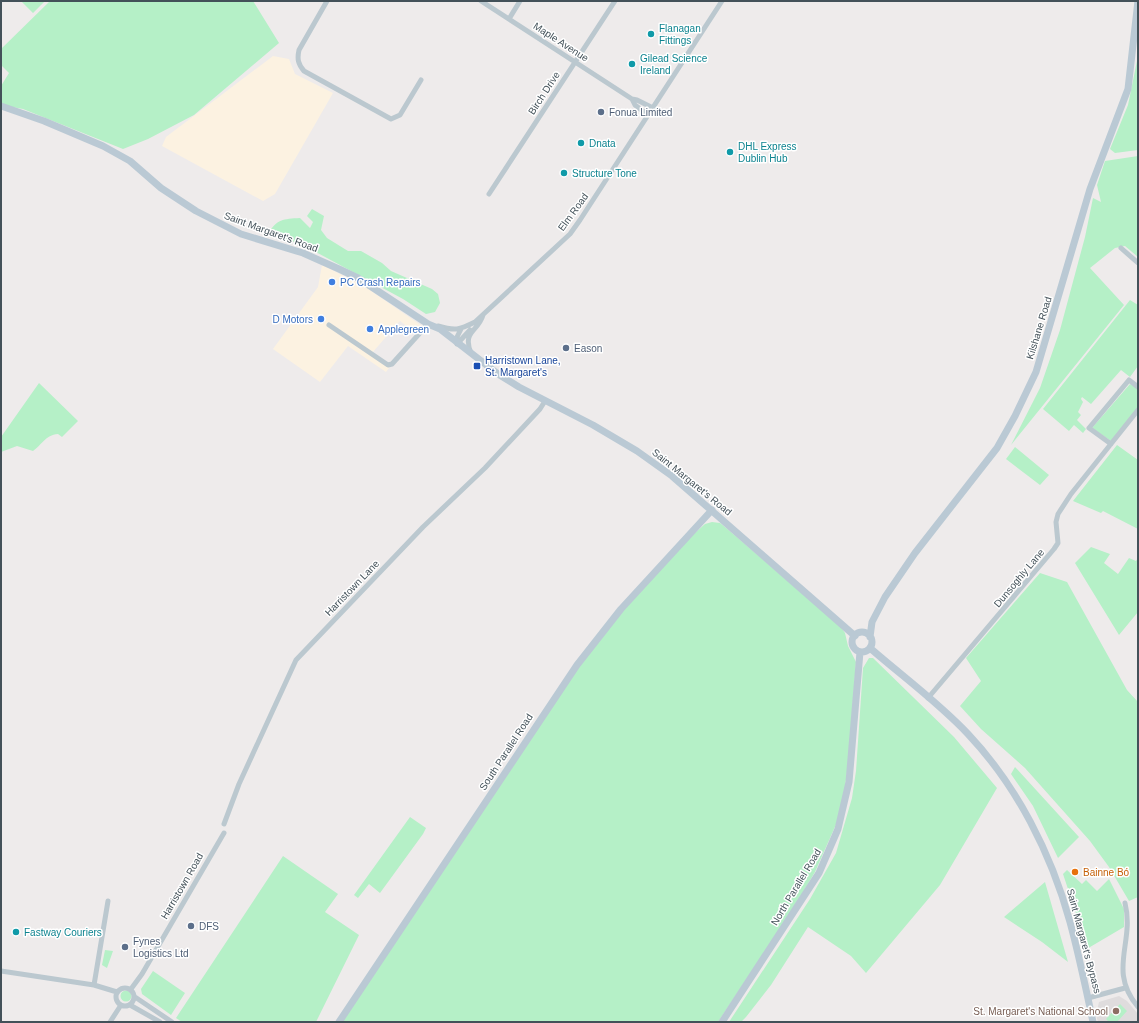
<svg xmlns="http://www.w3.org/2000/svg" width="1139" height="1023" font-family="Helvetica,sans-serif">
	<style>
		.commercial { fill: #fcf2e1 }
		.education { fill: #dfdcdd }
		.green { fill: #b5f0c7 }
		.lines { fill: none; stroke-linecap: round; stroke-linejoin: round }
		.street { stroke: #bbc8cf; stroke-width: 5 }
		.secondary { stroke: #bac9d4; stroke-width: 7 }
		.culture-dot { fill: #0f9aa8; stroke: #fff; stroke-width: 1.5 }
		.service-dot { fill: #5c6f8a; stroke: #fff; stroke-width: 1.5 }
		.shop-dot { fill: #3f7fe0; stroke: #fff; stroke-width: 1.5 }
		.transit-dot { fill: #1a4fb4; stroke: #fff; stroke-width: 1.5 }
		.food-dot { fill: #e8710a; stroke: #fff; stroke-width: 1.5 }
		.education-dot { fill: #8d6e63; stroke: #fff; stroke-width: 1.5 }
		.labels { text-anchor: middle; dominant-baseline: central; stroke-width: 3; stroke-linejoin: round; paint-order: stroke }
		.culture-label { font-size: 10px; fill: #0d838f; stroke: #fff; text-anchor: start }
		.street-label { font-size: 10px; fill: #435159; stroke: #fff }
		.service-label { font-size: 10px; fill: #4e5e75; stroke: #fff; text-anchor: start }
		.shop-label { font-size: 10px; fill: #366cbe; stroke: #fff; text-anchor: start }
		.transit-label { font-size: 10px; fill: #164399; stroke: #fff; text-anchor: start }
		.food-label { font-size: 10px; fill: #c56008; stroke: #fff; text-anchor: start }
		.education-label { font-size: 10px; fill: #785e54; stroke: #fff; text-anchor: end }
	</style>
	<rect width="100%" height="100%" fill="#eeebeb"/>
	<path class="commercial" d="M273,56L289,59L295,74L333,93L275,194L263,201L162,146L166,137Z
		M322,265L364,286L422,326L417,334L400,321L372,353L386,364H392L386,372L348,346L320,382L273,349L318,287Z"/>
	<path class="education" d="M1119,996L1127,1001L1138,1014V1022H1098L1096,1015L1099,1002Z"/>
	<path class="green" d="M21,1H45L33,13Z
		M50,1H253L279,43L194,115L148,139L123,149L23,109L1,105V86L9,73L1,65V49Z
		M1138,56V150L1115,153L1110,149L1128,105Z
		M1138,156V257L1125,246L1115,248L1090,268L1124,305L1011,445L1040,388L1060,330L1085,237L1093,198L1101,202L1097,185L1105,161Z
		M312,209L324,216L321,230L327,238L348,251H361L382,263L391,271L432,289L438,294L440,303L435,312L426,314L403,299L301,244L268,234C277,219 283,219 300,218L310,228L313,222L307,216Z
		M1130,300L1138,305V366L1130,377L1121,370L1091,404L1082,397L1081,399L1083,402L1078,412L1081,415L1077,420L1086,429L1083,433L1074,425L1069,431L1043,409Z
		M39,383L78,421L62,437L58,434C45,435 42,445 33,451L17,446L1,452V437Z
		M1130,384L1138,388V408L1111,441L1092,428Z
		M1117,445L1138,460V529L1103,511L1101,513L1073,501Z
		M1015,447L1049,475L1040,485L1006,459Z
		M712,522L720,523L725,527L840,626L845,633L848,646L856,662L848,764L844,795L838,820L815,872L791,912L718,1022H342L577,669L627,605L685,542L705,524Z
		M1091,547L1110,554L1104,563L1118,574L1129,558L1136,561L1138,558V612L1119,635L1075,563Z
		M1040,573L1067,582L1127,690L1138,702V897L1129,901L1109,867L1090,841L1025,768L981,729L960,706L981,681L966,658Z
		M869,658H873L954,737L997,788L940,885L866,973L851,956L808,927L771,985L746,1017L741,1022H729L810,899L836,853L852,798L856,771L863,668Z
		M1015,767L1079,837L1058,858L1033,806L1011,774Z
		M410,817L426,828L423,834L380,893L369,884L358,898L354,895Z
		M283,856L338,894L325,912L359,935L316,1022H182L176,1018Z
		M1067,870L1082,884L1086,880L1097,891L1109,879L1124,909V927L1085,950L1076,913L1063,874Z
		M1045,882L1068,962L1042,942L1004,917Z
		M105,950L113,951L107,968L102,965Z
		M153,971L185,993L171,1015L142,994L141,989Z
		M120.5 996a5.5 5.5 0 1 1 11 0a5.5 5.5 0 1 1-11 0Z
		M1120,1004L1127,1011L1117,1022H1109L1106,1019Z"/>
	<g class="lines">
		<path class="street" d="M327,1L299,50C297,59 298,64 304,71L391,119L400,115L421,80
			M481,1L632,99L637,100L653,108
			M509,19L520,1
			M632,99L635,105L648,115
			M489,194L615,1
			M1121,248L1138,263
			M329,325L388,365L392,364L428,324L430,325
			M438,326C455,331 459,330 475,322L570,234L580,220L722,1
			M457,344L470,330
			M457,344V337L461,329
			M471,353C462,331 478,332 483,315
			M1111,444L1089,428L1129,380L1138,387
			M928,698L1054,549L1058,543L1056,522L1058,514L1071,494L1138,410
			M224,824L239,784L296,660L423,527L485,468L540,409L545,401
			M1125,903C1135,943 1107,970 1138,1007
			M1,971L94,985L117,992
			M94,985L108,901
			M116 997a9 9 0 1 1 18 0a9 9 0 1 1-18 0Z
			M131,989L142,974L224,833
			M135,997L172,1022
			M1088,998L1125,988
			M130,1005L160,1022
			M110,1022L121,1005"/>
		<path class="secondary" d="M1,106L44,121L103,146L130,161L161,188L196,211L241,234L303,253L339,269L358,278L428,324L440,329L498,374L519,387L593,425L637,451L672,476L855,636
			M852 642a10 10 0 1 1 20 0a10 10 0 1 1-20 0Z
			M870,637L872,622L885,597L915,553L997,448L1015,416L1036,372L1090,189L1128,89L1138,1
			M870,648C902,676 938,702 968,734C1017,786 1051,853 1070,922C1079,955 1086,989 1093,1022
			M339,1022L577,665L621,609L712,510
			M722,1022L819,873L838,829L849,782L860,652"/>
	</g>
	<g class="culture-dot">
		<circle cx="651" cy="34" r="4"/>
		<circle cx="632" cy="64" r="4"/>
		<circle cx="581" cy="143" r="4"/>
		<circle cx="730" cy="152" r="4"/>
		<circle cx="564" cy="173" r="4"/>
		<circle cx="16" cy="932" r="4"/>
	</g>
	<g class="service-dot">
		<circle cx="601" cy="112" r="4"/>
		<circle cx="566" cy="348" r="4"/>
		<circle cx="191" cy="926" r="4"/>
		<circle cx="125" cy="947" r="4"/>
	</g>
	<g class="shop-dot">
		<circle cx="332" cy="282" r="4"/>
		<circle cx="321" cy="319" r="4"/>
		<circle cx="370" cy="329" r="4"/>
	</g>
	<rect class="transit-dot" x="473" y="362" width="8" height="8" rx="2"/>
	<circle class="food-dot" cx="1075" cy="872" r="4"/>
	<circle class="education-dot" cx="1116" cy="1011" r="4"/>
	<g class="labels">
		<g class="culture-label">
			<text x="659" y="28">Flanagan<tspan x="659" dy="12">Fittings</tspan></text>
			<text x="640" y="58">Gilead Science<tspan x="640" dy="12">Ireland</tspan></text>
			<text x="589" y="143">Dnata</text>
			<text x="738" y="146">DHL Express<tspan x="738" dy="12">Dublin Hub</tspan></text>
			<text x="572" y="173">Structure Tone</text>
			<text x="24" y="932">Fastway Couriers</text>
		</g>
		<g class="street-label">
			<text transform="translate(561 42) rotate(33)">Maple Avenue</text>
			<text transform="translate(544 93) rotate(-57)">Birch Drive</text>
			<text transform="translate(573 212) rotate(-54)">Elm Road</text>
			<text transform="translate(271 232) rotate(20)">Saint Margaret's Road</text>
			<text transform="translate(1039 328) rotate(-73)">Kilshane Road</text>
			<text transform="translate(692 482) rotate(39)">Saint Margaret's Road</text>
			<text transform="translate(1019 578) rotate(-50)">Dunsoghly Lane</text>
			<text transform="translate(352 588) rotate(-46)">Harristown Lane</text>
			<text transform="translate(506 752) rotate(-57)">South Parallel Road</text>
			<text transform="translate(182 886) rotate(-60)">Harristown Road</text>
			<text transform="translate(796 887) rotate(-59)">North Parallel Road</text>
			<text transform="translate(1084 941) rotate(75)">Saint Margaret's Bypass</text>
		</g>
		<g class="service-label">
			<text x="609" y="112">Fonua Limited</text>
			<text x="574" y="348">Eason</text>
			<text x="199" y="926">DFS</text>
			<text x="133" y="941">Fynes<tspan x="133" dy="12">Logistics Ltd</tspan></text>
		</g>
		<g class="shop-label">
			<text x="340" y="282">PC Crash Repairs</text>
			<text x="313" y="319" text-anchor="end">D Motors</text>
			<text x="378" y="329">Applegreen</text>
		</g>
		<g class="transit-label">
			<text x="485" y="360">Harristown Lane,<tspan x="485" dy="12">St. Margaret's</tspan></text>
		</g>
		<g class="food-label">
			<text x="1083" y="872">Bainne Bó</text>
		</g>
		<g class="education-label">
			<text x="1108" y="1011">St. Margaret's National School</text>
		</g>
	</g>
	<rect width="1139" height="1023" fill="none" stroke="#435159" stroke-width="4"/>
</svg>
